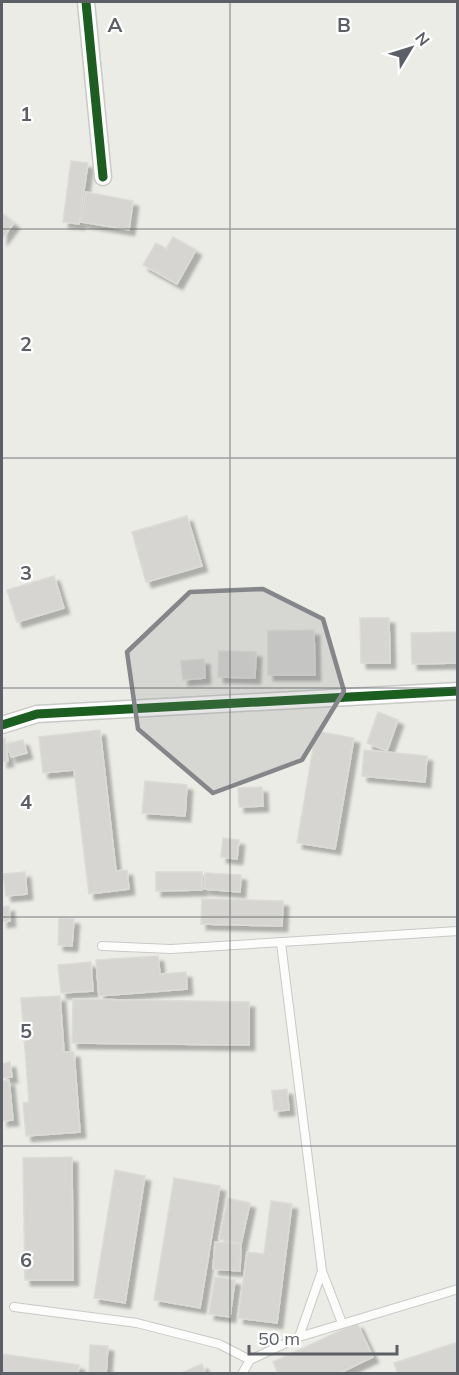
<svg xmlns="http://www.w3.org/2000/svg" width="459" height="1375" font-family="Mulish,sans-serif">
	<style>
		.building { fill: #d6d5d2; stroke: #dcdbd6; stroke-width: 1.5; filter: url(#shadow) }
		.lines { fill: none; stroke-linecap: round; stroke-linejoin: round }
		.lane-casing { stroke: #c9c9c7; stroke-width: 10 }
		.street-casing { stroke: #c9c9c7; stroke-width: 19 }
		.lane { stroke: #fcfcfb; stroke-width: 8 }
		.street { stroke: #fcfcfb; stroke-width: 16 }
		.cycleway-casing { stroke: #fff; stroke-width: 13 }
		.cycleway { stroke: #1b5e20; stroke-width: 9 }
		.marked { fill: #848689; fill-opacity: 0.2; stroke: #848689; stroke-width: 4.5; stroke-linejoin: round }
		.grid { fill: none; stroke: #5c5f65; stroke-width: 1.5; stroke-opacity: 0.55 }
		.grid-label { font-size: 20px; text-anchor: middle; font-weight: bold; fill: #5c5f65; stroke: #fff; stroke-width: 4.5; stroke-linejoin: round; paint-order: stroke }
	</style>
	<defs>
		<filter id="shadow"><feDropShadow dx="5.5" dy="5.5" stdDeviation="1.5" flood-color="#0004"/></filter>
	</defs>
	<rect width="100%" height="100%" fill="#ecece7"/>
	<path class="building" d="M71,161L88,163L79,224L63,222Z
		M86,192L133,201L129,230L81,222Z
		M2,213L14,223L2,239Z
		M173,237L196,250L177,284L143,265L156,243L166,249Z
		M187,516L202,566L146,582L132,532Z
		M54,576L64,608L17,622L7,590Z
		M360,618H389L390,663H361Z
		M314,630L315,675H268V631Z
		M458,632V663L412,664L411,633Z
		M219,651L256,652L255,678L218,677Z
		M204,659L205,678L183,680L181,661Z
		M378,712L398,720L387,751L367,743Z
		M100,730L116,871L127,870L129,889L89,894L74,770L43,773L39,737Z
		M316,731L354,738L335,849L297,843Z
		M5,738L8,761L2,762V739Z
		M23,740L27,753L11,757L7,744Z
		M364,750L427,756L425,782L362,776Z
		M145,781L187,785L185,816L142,813Z
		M262,787L263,806L239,807L238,788Z
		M223,838L239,840L237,859L221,857Z
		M25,872L27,894L6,896L3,874Z
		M156,872H202V890L156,891Z
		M205,873L241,875L240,892L204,889Z
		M202,899L283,901L282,926L201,924Z
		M9,906L10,921L2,922V907Z
		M59,918L74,919L72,946L58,945Z
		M158,956L160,974L186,972L187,989L99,996L96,960Z
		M91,962L93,991L61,993L58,965Z
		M60,996L64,1052H74L80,1132L26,1136L23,1103L29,1102L21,998Z
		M73,999L249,1002V1045L72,1043Z
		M10,1062L12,1077L2,1078V1064Z
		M9,1080L13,1120L2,1121V1081Z
		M287,1089L289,1110L274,1111L272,1091Z
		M72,1157L73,1280H25L23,1158Z
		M115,1170L145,1176L125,1303L94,1298Z
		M174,1178L220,1186L200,1308L154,1300Z
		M228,1198L250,1203L241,1244L219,1239Z
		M271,1201L292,1204L277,1323L238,1318L247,1252L264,1254Z
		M215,1242L241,1244L240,1271L213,1269Z
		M215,1277L235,1280L230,1317L209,1314Z
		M357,1323L373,1357L338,1374H278L273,1362Z
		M458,1342V1374H398L394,1363Z
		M90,1345L108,1346L106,1374H89Z
		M2,1354L79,1365L78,1374H2Z
		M202,1364L206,1374H179Z"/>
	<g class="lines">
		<g class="lane-casing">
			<path id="lane" d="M281,943L322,1271L342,1323
				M102,946L171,949L458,931
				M14,1307L137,1323L219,1344L250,1360
				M299,1337L322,1271
				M242,1374L250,1360L299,1337L458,1289"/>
		</g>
		<g class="street-casing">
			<path id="street" d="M86,2L103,177
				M2,725L37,714L458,691"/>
		</g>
		<use href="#lane" class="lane"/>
		<use href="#street" class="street"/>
		<g class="cycleway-casing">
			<path id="cycleway" d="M86,2L103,177
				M2,725L37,714L458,691"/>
		</g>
		<use href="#cycleway" class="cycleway"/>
	</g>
	<path class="marked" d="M263,589L323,619L344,691L302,760L213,793L138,729L127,652L190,592Z"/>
	<path class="grid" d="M230,2V1374M2,229H458M2,458H458M2,688H458M2,917H458M2,1146H458"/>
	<g class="grid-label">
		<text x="115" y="32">A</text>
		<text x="344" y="32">B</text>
		<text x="26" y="121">1</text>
		<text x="26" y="351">2</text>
		<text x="26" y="580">3</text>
		<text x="26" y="809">4</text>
		<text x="26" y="1038">5</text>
		<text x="26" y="1267">6</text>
	</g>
	<rect width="459" height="1375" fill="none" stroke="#5c5f65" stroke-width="6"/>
	<g transform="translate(411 48) rotate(52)" stroke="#ffffff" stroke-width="4.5" paint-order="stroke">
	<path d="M0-4.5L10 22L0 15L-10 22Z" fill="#5c5f65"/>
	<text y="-9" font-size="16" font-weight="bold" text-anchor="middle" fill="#5c5f65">N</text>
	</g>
	<path d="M249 1345v9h148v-9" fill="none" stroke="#5c5f65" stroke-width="3"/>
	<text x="258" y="1345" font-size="18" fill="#5c5f65" stroke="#ffffff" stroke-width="4.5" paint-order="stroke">50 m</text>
</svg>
